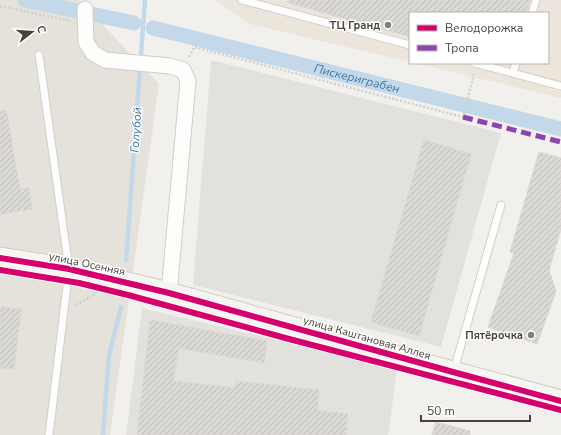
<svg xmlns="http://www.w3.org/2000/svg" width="561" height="435" font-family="'Nunito Sans',sans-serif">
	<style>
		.residential { fill: #e5e2dc }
		.commercial { fill: #ece5db }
		.industrial { fill: #e3e1dd }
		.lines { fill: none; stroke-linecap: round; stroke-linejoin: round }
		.stream { stroke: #c3d9ea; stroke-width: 4.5 }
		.canal { stroke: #c3d9ea; stroke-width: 15 }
		.building { fill: url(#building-hatch); stroke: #dad7d3 }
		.lane-casing { stroke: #d0ceca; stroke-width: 9 }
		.street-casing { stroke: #d0ceca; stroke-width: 17 }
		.secondary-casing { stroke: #d0cdc5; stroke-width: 23 }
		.path { stroke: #d2d0cb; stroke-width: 2.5; stroke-dasharray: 2 2; stroke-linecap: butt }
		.lane { stroke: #fdfdfc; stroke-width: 7 }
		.street { stroke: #fdfdfc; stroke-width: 15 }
		.secondary { stroke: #f6f5f1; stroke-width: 21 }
		.quiet { stroke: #8e44ad; stroke-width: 5; stroke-dasharray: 10 5; stroke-linecap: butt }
		.cycleway-casing { stroke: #fff; stroke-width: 8 }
		.cycleway { stroke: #d6006c; stroke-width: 6 }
		.poi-dot { fill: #837f79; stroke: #fff; stroke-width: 1.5 }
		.labels { text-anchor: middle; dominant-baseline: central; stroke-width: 3; stroke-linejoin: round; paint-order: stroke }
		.poi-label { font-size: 11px; font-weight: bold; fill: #47423a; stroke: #fff; text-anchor: end }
		.street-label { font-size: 11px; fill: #47423a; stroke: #fff }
		.water-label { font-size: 12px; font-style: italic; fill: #3e77a8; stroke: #fff }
	</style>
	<defs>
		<pattern id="building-hatch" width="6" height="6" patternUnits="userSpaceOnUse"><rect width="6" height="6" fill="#dbd9d6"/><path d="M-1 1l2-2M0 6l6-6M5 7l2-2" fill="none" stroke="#bdbbb8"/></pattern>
	</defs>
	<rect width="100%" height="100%" fill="#f2f0ed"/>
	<path class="residential" d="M0,0H79L159,84L110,435H0Z"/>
	<path class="commercial" d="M215,0H561V98L414,63H548V13H410V62L250,24Z"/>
	<path class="industrial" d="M211,60L501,133L441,347L193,285Z
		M142,308L315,349L397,370L388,435H126Z"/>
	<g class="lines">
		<path class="stream" d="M126,260L145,0
			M103,435L109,355L121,307"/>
		<g class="canal">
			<path d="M25,0L134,23"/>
			<path id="s1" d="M153,28L561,129"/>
		</g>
	</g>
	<path class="building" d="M289,0H530L526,13H410V37L289,3Z
		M6,110L20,189L29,188L32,209L0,214V111Z
		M424,140L471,154L419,336L371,322Z
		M539,152L561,158V229L549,270L556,291L537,344L488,327L514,253L510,252Z
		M0,307L21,309L14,369L0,368Z
		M150,320L267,341L264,363L179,348L173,381L235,388L236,381L319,390L317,411L348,414L346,435H137Z
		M436,422L470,431V435H432Z"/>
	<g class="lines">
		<g class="lane-casing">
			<path id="lane" d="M242,0L410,45
				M532,13L536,0
				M39,55L69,269L49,435
				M475,63L561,86
				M513,73L516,63
				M454,370L501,205"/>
		</g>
		<g class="street-casing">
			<path id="street" d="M85,9L86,42L93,53L105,60L170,66L183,70L188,81L169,293"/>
		</g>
		<g class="secondary-casing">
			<path id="secondary" d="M0,258L69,269L169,293L453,372L561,401"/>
		</g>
		<path class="path" d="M0,6L71,21
			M189,57L194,47L463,117L474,74
			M76,305L97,293"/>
		<use href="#lane" class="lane"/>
		<use href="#street" class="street"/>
		<use href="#secondary" class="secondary"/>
		<path class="quiet" d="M463,117L561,142"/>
		<g class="cycleway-casing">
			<path id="cycleway" d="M0,258L69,269L169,293L453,372L561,401
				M0,270L79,283L128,295L289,339L561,410"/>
		</g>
		<use href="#cycleway" class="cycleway"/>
	</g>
	<g class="poi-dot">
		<circle cx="388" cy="25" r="4"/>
		<circle cx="531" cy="335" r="4"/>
	</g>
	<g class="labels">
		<g class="poi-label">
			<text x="380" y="25">ТЦ Гранд</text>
			<text x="523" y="335">Пятёрочка</text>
		</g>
		<g class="street-label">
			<text transform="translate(87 264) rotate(12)">улица Осенняя</text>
			<text transform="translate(367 338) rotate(16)">улица Каштановая Аллея</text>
		</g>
		<g class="water-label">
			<text stroke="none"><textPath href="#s1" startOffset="210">Пискериграбен</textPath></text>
			<text transform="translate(136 130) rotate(-86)">Голубой</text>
		</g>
	</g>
	<rect x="409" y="12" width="140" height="52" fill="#ffffff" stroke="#b5b3b0"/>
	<rect x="417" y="25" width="20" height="6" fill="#d6006c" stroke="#b5b3b0"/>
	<text x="445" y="32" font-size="12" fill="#47423a">Велодорожка</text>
	<rect x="417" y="45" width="20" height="6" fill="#8e44ad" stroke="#b5b3b0"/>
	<text x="445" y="52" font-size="12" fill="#47423a">Тропа</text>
	<g transform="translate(32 32) rotate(73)" stroke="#ffffff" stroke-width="3" paint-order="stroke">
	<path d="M0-3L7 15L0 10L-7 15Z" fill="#47423a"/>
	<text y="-6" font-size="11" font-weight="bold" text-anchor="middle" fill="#47423a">С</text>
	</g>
	<path d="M421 415v6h109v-6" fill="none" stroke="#47423a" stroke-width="2"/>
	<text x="427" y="415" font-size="12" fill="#47423a" stroke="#ffffff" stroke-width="3" paint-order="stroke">50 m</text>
</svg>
